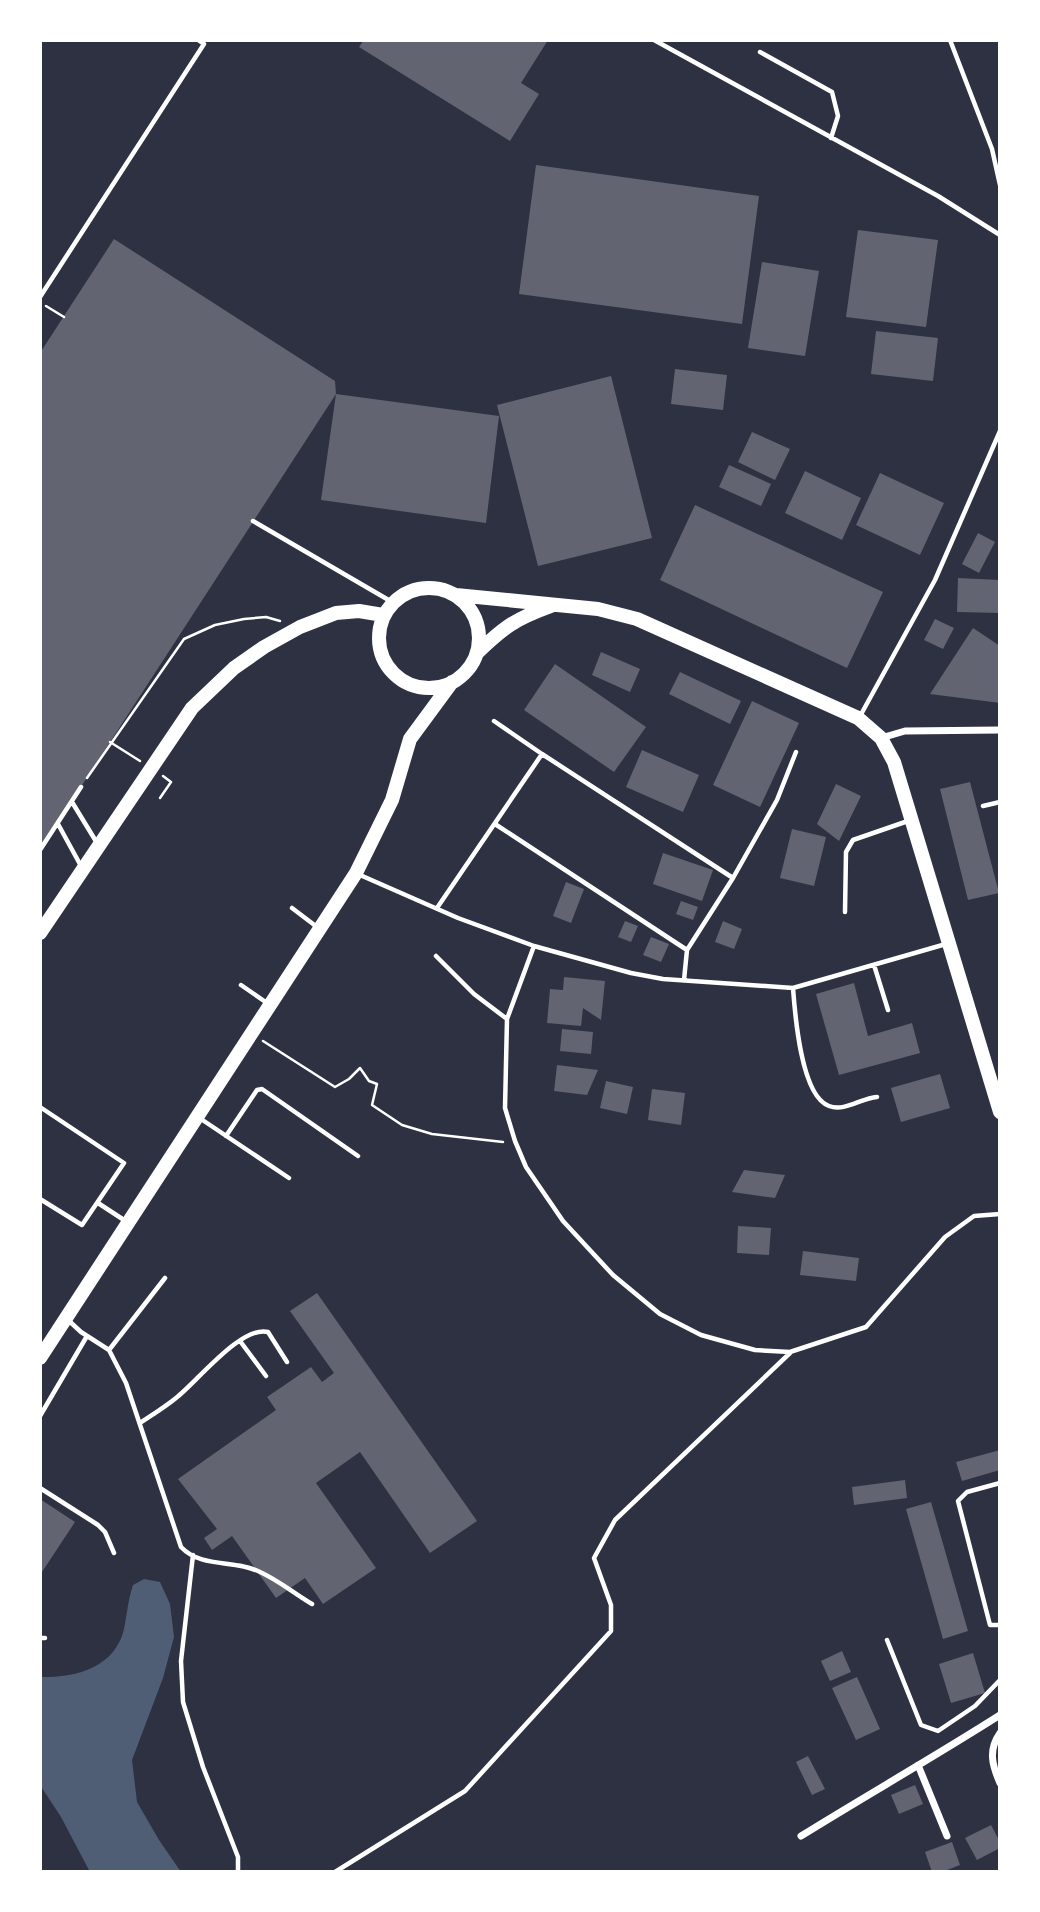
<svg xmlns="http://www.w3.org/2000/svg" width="1040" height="1912" font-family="Manrope,sans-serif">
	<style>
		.water { fill: #4f5d75 }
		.building { fill: #626471 }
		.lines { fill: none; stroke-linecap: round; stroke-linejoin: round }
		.path { stroke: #fff; stroke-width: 2.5 }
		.service { stroke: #fff; stroke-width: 4.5 }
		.minor { stroke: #fff; stroke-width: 7 }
		.primary { stroke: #fff; stroke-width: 14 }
	</style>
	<rect width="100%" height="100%" fill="#2d3142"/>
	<path class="water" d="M144,1579L160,1582L170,1604L174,1637L163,1678L132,1760L137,1802L159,1840L181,1872H90L61,1817L40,1785V1677C75,1678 115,1668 124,1629C127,1614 128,1600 133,1585Z"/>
	<path class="building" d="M364,40H548L521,83L539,94L510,141L359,47Z
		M536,165L759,196L742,324L519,294Z
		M858,230L938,240L926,327L846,317Z
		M114,239L335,381L336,394L40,850V353Z
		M762,262L819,271L805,356L748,348Z
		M876,331L938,338L933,381L871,374Z
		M675,369L727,375L723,410L671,404Z
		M611,376L652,538L538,566L497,405Z
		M336,394L499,416L486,523L321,500Z
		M752,432L790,449L775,480L738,462Z
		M729,465L771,484L761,506L719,487Z
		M805,471L861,498L842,540L785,513Z
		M880,473L944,503L920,555L856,525Z
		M695,505L883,592L847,668L660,580Z
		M978,533L995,542L979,573L962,564Z
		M958,578L1000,580V613L957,612Z
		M935,619L954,628L943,649L924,640Z
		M973,628L1000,646V703L930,694Z
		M601,652L640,669L630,692L592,675Z
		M555,664L646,727L614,772L524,710Z
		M680,672L741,701L730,724L669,694Z
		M752,701L799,723L760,807L713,785Z
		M642,750L699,775L683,812L626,787Z
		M970,782L999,893L968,900L940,789Z
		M836,784L861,796L839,841L817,824Z
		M792,829L826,837L814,886L780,878Z
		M663,853L713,870L702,901L653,884Z
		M566,882L584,889L571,923L553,916Z
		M681,901L698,907L693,920L676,914Z
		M625,921L638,926L631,942L618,937Z
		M723,921L742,929L734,949L715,942Z
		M651,937L669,944L661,962L643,955Z
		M564,977L605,981L601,1020L583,1008L581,1026L547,1023L550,989L563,990Z
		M854,983L868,1036L912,1023L920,1053L839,1075L816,994Z
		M562,1029L593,1032L591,1054L560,1051Z
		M557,1065L598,1070L587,1095L554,1091Z
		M940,1074L950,1108L901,1122L891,1088Z
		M606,1081L633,1087L627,1114L600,1108Z
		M652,1089L685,1093L681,1125L648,1120Z
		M744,1170L785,1175L775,1198L732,1192Z
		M738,1226L771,1228L769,1255L737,1253Z
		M803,1251L859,1258L856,1281L800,1275Z
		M317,1293L477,1521L430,1553L360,1452L316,1483L376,1568L323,1604L305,1578L276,1598L232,1536L212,1550L204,1538L217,1529L178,1479L276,1410L267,1397L311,1367L322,1382L334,1373L290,1311Z
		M1000,1450V1470L962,1481L956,1462Z
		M905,1480L907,1498L854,1505L852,1487Z
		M40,1499L75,1522L40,1575Z
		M931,1502L968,1631L943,1639L906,1509Z
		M842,1651L851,1672L830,1681L821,1661Z
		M973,1653L985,1693L951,1703L939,1664Z
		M857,1677L880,1729L856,1740L832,1688Z
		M808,1756L825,1789L812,1795L796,1762Z
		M915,1785L923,1804L899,1814L891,1795Z
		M991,1825L1000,1842V1848L977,1860L965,1838Z
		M952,1842L960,1865L942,1872H932L925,1852Z"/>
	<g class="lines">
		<path class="path" d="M46,306L64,317
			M110,742L140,761
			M87,778L184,639L215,625L244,619L266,617L280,621
			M160,798L171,782L163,776
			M263,1041L335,1087L349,1079L360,1068L369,1081L377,1084L372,1105L402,1125L432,1134L503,1142"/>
		<path class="service" d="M654,40L938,196L1000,235
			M950,40L992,149L1000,185
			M760,52L832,92L838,116L831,138
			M40,297L204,44L198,40
			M253,521L392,602
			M859,718L935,580L1000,431
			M494,721L542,754
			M72,802L97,843
			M983,806L1000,802
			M58,824L81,866
			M495,824L687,950
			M40,850L81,787
			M360,875L458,918L534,946L507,1019L505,1108L515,1141L526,1167L563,1221L613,1275L660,1314L701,1335L755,1350L790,1352L866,1327L945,1237L974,1216L1000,1214
			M292,908L317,927
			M437,908L542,754L733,878
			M845,912L846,852L853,840L908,821
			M534,946L631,973L663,979L793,988L946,944
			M436,956L474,994L507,1019
			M874,965L888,1010
			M684,980L687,950L733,878L777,800L796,752
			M241,985L267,1003
			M793,988C795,1015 801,1096 829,1106C845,1112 861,1098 877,1097
			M40,1107L124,1163L82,1225L40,1199
			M198,1117L289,1178
			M226,1136L257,1090L262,1089L358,1156
			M98,1203L127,1222
			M67,1319L81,1332L109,1350L126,1383L181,1547C202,1569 235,1559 260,1572C278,1580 295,1594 312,1604
			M240,1341L266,1376
			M109,1350L165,1278
			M40,1416L87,1336
			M140,1423C152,1415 165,1407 176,1398C196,1383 241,1325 268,1332L287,1362
			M1000,1483L967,1492L958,1501L990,1625H1000
			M40,1488L98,1525L105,1532L114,1553
			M193,1555L181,1661L183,1702L203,1767L238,1857V1872
			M40,1638H45
			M887,1640L921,1725L938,1731L975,1706L1000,1680
			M335,1872L465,1791L611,1631V1605L594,1558L615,1520L790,1353"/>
		<path class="minor" d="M881,738L905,731L1000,730
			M1000,1733C988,1750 992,1765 1000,1783
			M918,1765L947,1836
			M801,1836C867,1795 934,1757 1000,1715"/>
		<path class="primary" d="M379 638a50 50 0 1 1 100 0a50 50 0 1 1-100 0Z
			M456,595L598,609L637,619L858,718L881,738L894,762L1000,1112
			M477,653C504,627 515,619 551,606
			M40,933L192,708L234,668L264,647L300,627L336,613L359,611L383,615
			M40,1358L356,873L392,800L410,739L452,682"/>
	</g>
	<rect width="1040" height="1912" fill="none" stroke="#ffffff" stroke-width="84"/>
</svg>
